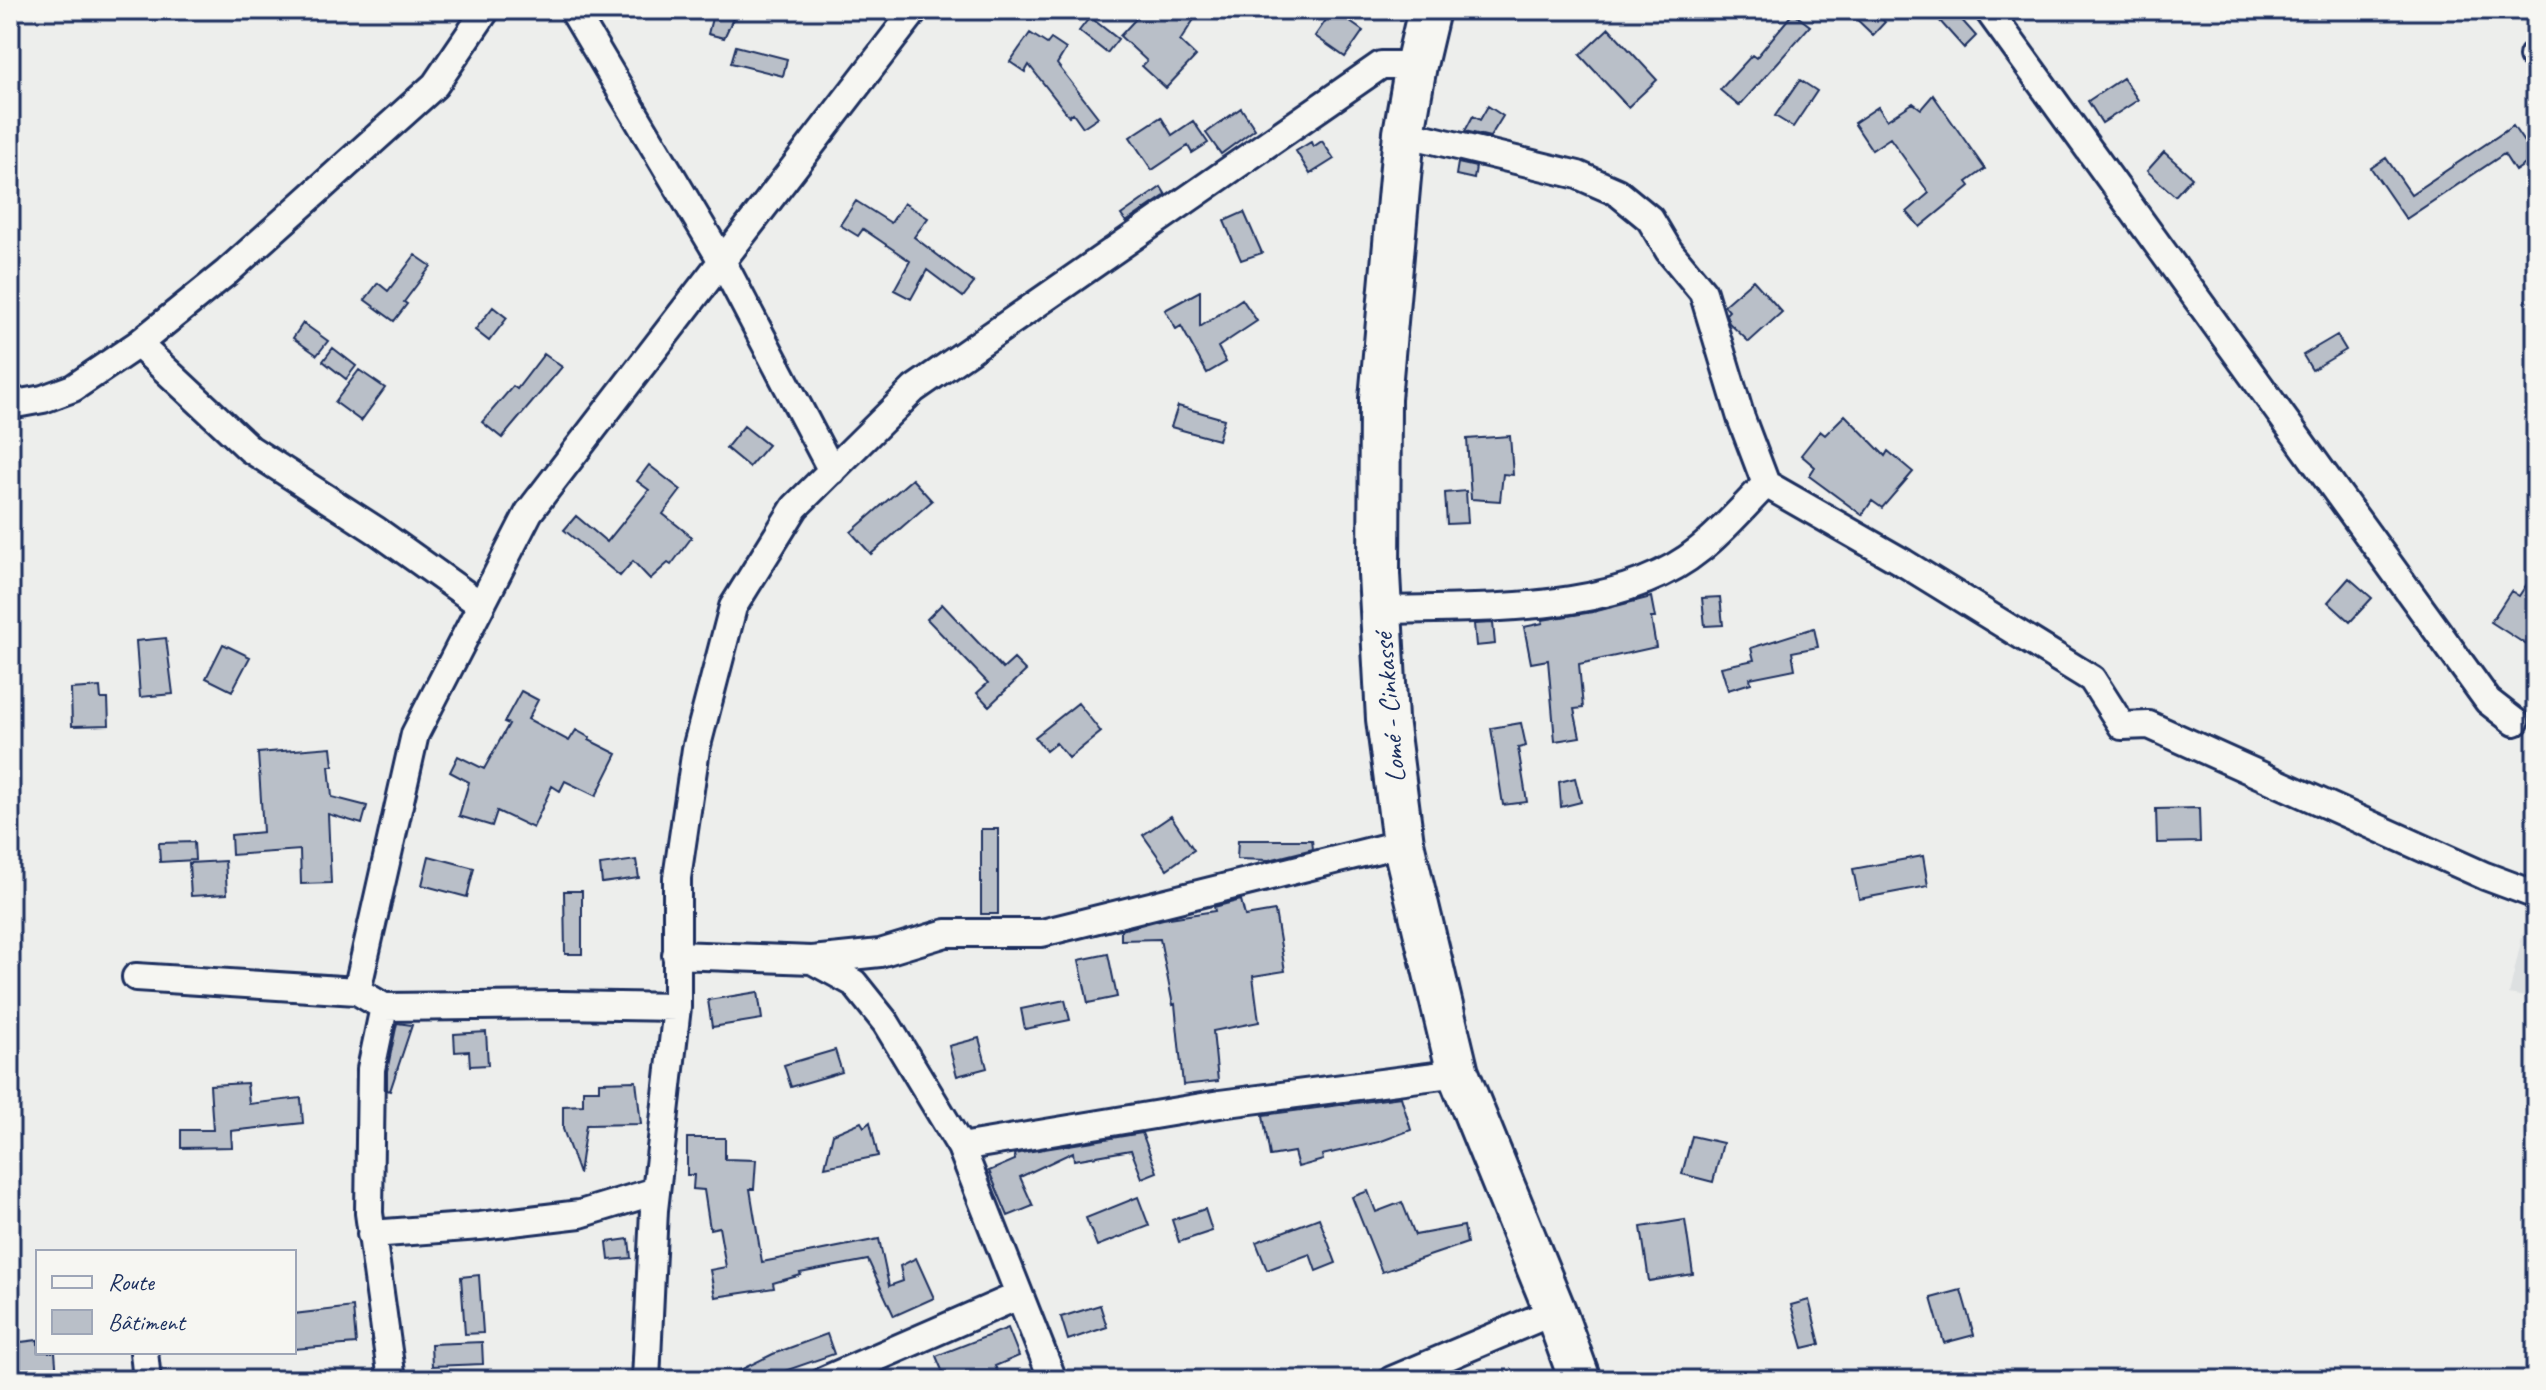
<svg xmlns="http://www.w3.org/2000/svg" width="2546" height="1390" font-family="Caveat,sans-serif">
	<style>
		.built { fill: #dde0e1 }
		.building { fill: #b9bfc8; stroke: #1b2f5e; stroke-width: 2 }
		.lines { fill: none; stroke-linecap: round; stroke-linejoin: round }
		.minor-casing { stroke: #1b2f5e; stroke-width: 32 }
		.highway-casing { stroke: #1b2f5e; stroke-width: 46 }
		.minor { stroke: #f6f6f2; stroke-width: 26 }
		.highway { stroke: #f6f6f2; stroke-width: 40 }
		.labels { text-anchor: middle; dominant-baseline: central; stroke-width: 7; stroke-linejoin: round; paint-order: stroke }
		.street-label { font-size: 28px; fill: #1b2f5e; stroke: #f6f6f2 }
	</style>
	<rect width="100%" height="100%" fill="#edeeec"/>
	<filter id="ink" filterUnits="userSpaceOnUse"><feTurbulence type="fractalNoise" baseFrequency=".0125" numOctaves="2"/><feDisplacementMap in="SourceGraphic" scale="16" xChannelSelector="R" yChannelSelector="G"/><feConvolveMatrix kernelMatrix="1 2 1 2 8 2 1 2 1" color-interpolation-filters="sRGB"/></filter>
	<g filter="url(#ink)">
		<path class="built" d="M2536,877V999L2509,994Z"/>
		<path class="building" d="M714,10H737L724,38L708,34Z
			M1144,10H1200L1180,41L1196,56L1166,88L1142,66L1147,61L1120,36Z
			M1333,10L1363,31L1345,57L1315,36Z
			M1847,10H1872L1885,22L1873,35Z
			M1930,10H1953L1976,36L1964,48Z
			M1793,13L1810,26L1739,106L1720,90L1752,55L1756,58Z
			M1090,17L1118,39L1107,53L1079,31Z
			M1609,28L1657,80L1628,107L1580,55Z
			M1030,33L1047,44L1051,39L1066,49L1057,64L1098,117L1083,127L1073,113L1069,116L1029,65L1025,72L1010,62Z
			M736,46L787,59L783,76L731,63Z
			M2123,78L2138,100L2102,123L2088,101Z
			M1800,80L1817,91L1793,127L1775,116Z
			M1933,95L1985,169L1967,182L1970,186L1920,227L1907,212L1929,193L1890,138L1872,150L1854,123L1878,107L1887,120L1913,103L1921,109Z
			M1488,106L1503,116L1490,137L1465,131L1473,116L1480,120Z
			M1241,108L1255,129L1221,154L1206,133Z
			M1161,117L1172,135L1193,121L1208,143L1192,153L1188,146L1152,170L1130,137Z
			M2513,126L2524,142L2536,134V157L2515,171L2504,154L2406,219L2371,168L2386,158L2411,194Z
			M1322,141L1334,159L1310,174L1296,151L1311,142L1313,147Z
			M2164,152L2192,177L2175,196L2147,171Z
			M1458,163L1476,167L1474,179L1456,175Z
			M1161,187L1166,195L1126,222L1121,215Z
			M856,201L891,223L904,203L928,218L914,237L974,283L963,297L927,270L911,299L894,290L910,261L863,229L858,236L840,225Z
			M1244,212L1262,253L1241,260L1224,221Z
			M415,255L431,266L404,302L407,304L394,321L365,300L378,283L388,291Z
			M1753,280L1782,312L1749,342L1729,323L1726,314L1729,311L1724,305Z
			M1200,291V327L1242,299L1257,321L1218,347L1226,362L1207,373L1181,326L1176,329L1165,310Z
			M493,307L507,318L489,341L475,330Z
			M303,323L328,341L317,355L293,338Z
			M2337,335L2346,350L2312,370L2303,355Z
			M333,348L356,366L346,379L323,361Z
			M544,354L562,367L502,438L482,422L513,386L517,389Z
			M359,370L385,388L361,421L335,402Z
			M1178,406L1224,419L1218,440L1171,427Z
			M1845,415L1885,456L1888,451L1913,472L1882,508L1872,501L1862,515L1809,476L1815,467L1801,455L1820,431L1825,435Z
			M744,426L768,445L749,467L726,448Z
			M1510,436L1513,475L1503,474L1500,501L1471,499L1467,439Z
			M649,465L681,490L663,514L692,537L671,565L668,563L650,579L633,561L620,576L564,530L576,516L607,542L649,490L637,481Z
			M912,479L932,501L871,554L851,532Z
			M1466,491L1468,523L1447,524L1445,493Z
			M2536,570V651L2491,622L2511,591L2519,596Z
			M2349,578L2372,598L2350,622L2328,602Z
			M1651,597L1655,618H1651L1656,647L1579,664L1583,708L1574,709L1580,737L1555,741L1548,660L1531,663L1524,627L1543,623L1542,620L1593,612Z
			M1720,597L1723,625L1705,626L1702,598Z
			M942,604L1003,669L1014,659L1026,671L989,706L977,693L988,683L927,619Z
			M1493,623L1495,644L1476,646L1474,624Z
			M1814,628L1818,647L1792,652L1795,669L1750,678L1751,683L1728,690L1721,667L1754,660L1751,648Z
			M166,638L173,694L140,697L136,641Z
			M223,644L250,657L232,691L206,678Z
			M100,687L101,699H108L109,725L72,726L71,689Z
			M521,691L538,700L528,719L569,741L576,730L590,738L589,740L617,754L596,796L565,781L560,791L552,786L533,828L497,811L492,826L459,816L469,782L450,772L458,756L484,769L509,724L504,722Z
			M1078,703L1101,732L1069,758L1056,743L1046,751L1035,737Z
			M1521,723L1526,746L1518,748L1527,802L1503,805L1491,728Z
			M331,747L333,766H329L332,797L367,806L362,824L328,814L331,883L301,884L300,850L232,855L231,835L263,832L258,753Z
			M1575,778L1581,802L1561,807L1559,782Z
			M2199,808L2200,842L2157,843L2156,809Z
			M1171,816L1194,850L1167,869L1143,835Z
			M981,829H998V914H981Z
			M1238,840H1312L1313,849L1269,860L1237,859Z
			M194,842L195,860L160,862L159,843Z
			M429,856L474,868L467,897L422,885Z
			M1923,856L1928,886L1859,899L1853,869Z
			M636,860L639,878L602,883L600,865Z
			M225,861L227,894L191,896L189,863Z
			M564,891H582V954H565Z
			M1241,900L1245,916L1275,911L1285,971L1253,976L1259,1022L1213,1031L1218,1081L1183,1085L1175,1004L1173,1005L1160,939L1121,940V930L1163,919L1215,911L1214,907Z
			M1108,954L1117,997L1088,1003L1079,960Z
			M758,992L762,1019L712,1027L708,1000Z
			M1065,1000L1070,1020L1025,1029L1021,1009Z
			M397,1023L412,1025L390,1091L387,1090V1071Z
			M486,1032L488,1065L470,1066L469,1051L455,1052L454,1034Z
			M979,1038L987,1068L957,1076L949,1046Z
			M835,1050L842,1072L791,1087L784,1065Z
			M636,1081L641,1124L586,1125L579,1174L563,1129V1106L583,1105V1090H599V1082Z
			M247,1083L249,1104L301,1098L303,1123L231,1131L232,1147L181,1148V1130H213L210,1085Z
			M1401,1097L1411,1130L1379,1142L1322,1155L1323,1160L1298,1167L1294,1152L1270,1156L1263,1115Z
			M861,1122L864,1127L870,1122L878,1156L825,1167L833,1134Z
			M1142,1133L1157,1172L1142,1178L1131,1150L1074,1160L1073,1152L1020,1177L1033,1206L1008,1216L989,1171L1015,1160L1014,1154Z
			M1692,1136L1723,1143L1713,1182L1682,1174Z
			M687,1138H725V1159L756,1160L754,1189H750L762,1262L879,1239L889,1286L903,1281L900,1266L916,1258L934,1298L894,1316L868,1260L800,1273L801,1275L773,1283L774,1288L715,1297L710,1270L726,1267L719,1227L710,1229L704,1190L693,1189L694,1175H687Z
			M1368,1191L1376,1212L1402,1202L1415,1235L1464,1226L1467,1243L1382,1272L1352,1197Z
			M1138,1197L1149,1226L1097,1246L1086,1218Z
			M1205,1209L1212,1231L1179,1242L1172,1220Z
			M1319,1218L1336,1263L1316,1271L1310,1254L1267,1270L1256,1242Z
			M1685,1220L1693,1274L1649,1281L1641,1227Z
			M629,1239L631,1258L609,1260L607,1242Z
			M479,1275L483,1333L465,1334L461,1277Z
			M1961,1290L1974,1335L1944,1343L1931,1298Z
			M1809,1300L1820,1344L1803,1348L1791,1305Z
			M1100,1305L1107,1327L1068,1340L1061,1317Z
			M353,1307L356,1344L294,1349V1314Z
			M1008,1328L1019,1356L995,1366L1002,1380H946L936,1356Z
			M827,1334L834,1354L759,1380H720L773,1354Z
			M38,1340V1352H55L57,1377L17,1380L13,1343Z
			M482,1342L483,1364L432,1366L431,1344Z"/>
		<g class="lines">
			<g class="minor-casing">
				<path id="minor" d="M573,10L722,261L832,471
					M1988,10L2488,701L2515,722
					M2533,56L2536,58
					M1404,133L1578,175L1617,192L1650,219L1669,251L1703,292L1741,418L1766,484L1904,563L2092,679L2122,726L2149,725L2485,876L2536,895
					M138,344L250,449L377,531L481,605
					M10,405L43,399L73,388L138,344L227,272L435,85L486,10
					M1381,610C1481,607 1620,615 1700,549C1724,530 1744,506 1766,484
					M676,955L812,960L880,953L946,933H1042L1403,843
					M812,960L854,983L886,1023L961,1147L1053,1380
					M136,977L357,991L384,1007L560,1005L677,1007
					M357,991L415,734L529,512L915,10
					M384,1007L371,1069L369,1213L392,1380
					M961,1147L1220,1104L1458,1073
					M371,1234L480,1226L580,1214L656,1191
					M144,1352L147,1380
					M646,1380L654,1210L677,1007V878L696,749L733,607L795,507L914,389L1381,65H1416
					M825,1380L1018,1296
					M1392,1380L1555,1311"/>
			</g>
			<g class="highway-casing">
				<path id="highway" d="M1429,10L1416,65L1404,133L1380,399L1379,574L1387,719L1403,843L1458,1073L1555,1311L1580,1380"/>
			</g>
			<use href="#minor" class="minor"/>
			<use href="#highway" class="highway"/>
		</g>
	</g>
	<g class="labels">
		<g class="street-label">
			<text transform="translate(1389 708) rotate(-95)">Lomé - Cinkassé</text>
		</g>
	</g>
	<rect width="2546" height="1390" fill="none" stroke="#f6f6f2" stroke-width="40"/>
	<rect x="20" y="20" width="2506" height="1350" fill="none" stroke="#1b2f5e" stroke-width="3" filter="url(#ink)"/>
	<rect x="36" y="1250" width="260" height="104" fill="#f6f6f2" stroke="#9ea6b7" stroke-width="2"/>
	<rect x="52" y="1276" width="40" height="12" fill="#f6f6f2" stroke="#9ea6b7" stroke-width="2"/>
	<text x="108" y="1290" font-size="24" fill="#1b2f5e">Route</text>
	<rect x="52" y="1310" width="40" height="24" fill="#b9bfc8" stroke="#9ea6b7" stroke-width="2"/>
	<text x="108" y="1330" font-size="24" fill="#1b2f5e">Bâtiment</text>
</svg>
